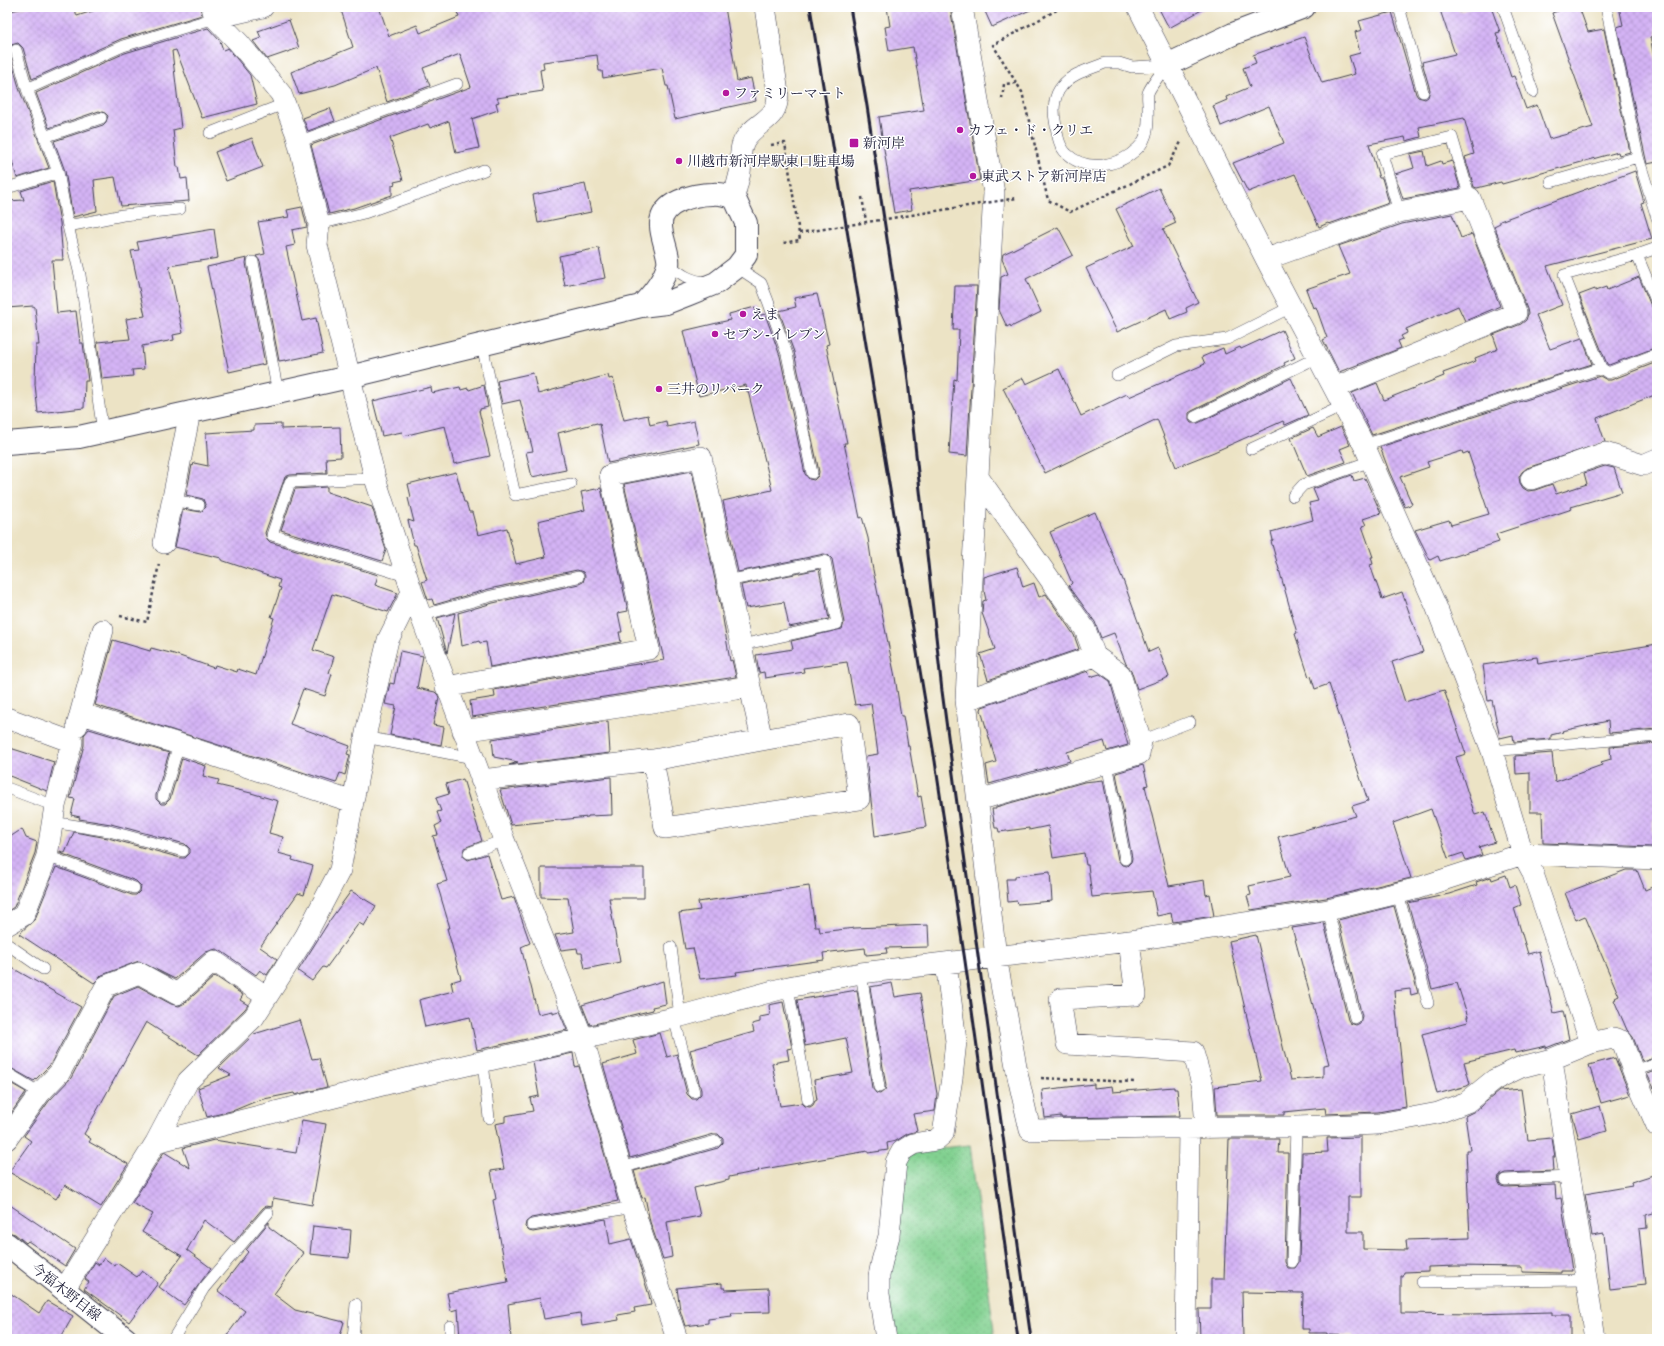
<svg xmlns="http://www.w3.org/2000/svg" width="1664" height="1346" font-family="'IM FELL Double Pica','Noto Serif JP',serif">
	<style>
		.grass { fill: url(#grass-dots); stroke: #527a66 }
		.building { fill: url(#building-cross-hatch) }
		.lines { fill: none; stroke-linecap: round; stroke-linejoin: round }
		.service-casing { stroke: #403f50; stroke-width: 12 }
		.minor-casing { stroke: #403f50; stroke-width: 22 }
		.tertiary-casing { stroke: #403f50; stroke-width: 24 }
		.secondary-casing { stroke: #403f50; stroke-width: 24 }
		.path { stroke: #403f50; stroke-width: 2.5; stroke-dasharray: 3 3; stroke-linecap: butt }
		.service { stroke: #fff; stroke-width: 11 }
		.minor { stroke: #fff; stroke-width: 21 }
		.tertiary { stroke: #fff; stroke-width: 22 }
		.secondary { stroke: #fff; stroke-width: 22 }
		.rail { stroke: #22223b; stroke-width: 3 }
		.path-bridge { stroke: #403f50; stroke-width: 2.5; stroke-dasharray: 3 3; stroke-linecap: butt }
		.poi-dot { fill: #b5179e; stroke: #fff; stroke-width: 1.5 }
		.labels { text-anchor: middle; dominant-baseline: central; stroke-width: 3; stroke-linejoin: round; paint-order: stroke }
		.poi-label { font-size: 14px; fill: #22223b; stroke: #fff; text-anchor: start }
		.street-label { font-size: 14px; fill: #22223b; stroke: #fff }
	</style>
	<defs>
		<pattern id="grass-dots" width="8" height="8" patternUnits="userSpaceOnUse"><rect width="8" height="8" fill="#82d191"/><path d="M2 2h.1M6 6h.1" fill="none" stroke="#70b37e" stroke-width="1.8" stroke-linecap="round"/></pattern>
		<pattern id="building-cross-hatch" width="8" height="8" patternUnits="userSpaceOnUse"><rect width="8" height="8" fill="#d4b4f5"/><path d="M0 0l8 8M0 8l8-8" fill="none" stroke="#b69ad3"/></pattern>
	</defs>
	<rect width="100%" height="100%" fill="#fff"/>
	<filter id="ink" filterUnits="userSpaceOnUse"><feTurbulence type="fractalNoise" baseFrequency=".025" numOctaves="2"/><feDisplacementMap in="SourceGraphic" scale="8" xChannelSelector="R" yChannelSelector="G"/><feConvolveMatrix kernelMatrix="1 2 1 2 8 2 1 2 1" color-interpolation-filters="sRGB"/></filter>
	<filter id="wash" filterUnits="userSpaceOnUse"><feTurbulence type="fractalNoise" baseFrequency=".012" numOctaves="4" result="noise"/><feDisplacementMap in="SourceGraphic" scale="16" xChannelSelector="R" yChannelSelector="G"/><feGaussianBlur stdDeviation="0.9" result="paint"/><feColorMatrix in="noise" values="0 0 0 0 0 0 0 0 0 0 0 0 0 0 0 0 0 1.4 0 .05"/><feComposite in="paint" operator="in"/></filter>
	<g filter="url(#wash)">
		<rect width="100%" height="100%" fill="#ece3c5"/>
		<path class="grass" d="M970,1145L995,1339H893L887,1272L899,1188L908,1154L932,1149Z"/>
		<g id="blocks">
			<path class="building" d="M27,7H74L77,16L105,7H200L202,15L121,39L32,79L23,48L18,43L11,45L9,52L20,91L49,168L17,178L12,161L7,163V12Z
				M340,7H379L389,36L417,25L420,33L459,17L455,7H617L618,10L639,7H725L737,81L751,78L756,101L675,119L668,86H666L662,68L603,78L602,71H599L597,55L543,62L544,69L540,70L543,91L497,98L499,102L496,103L498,110L472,119L479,148L456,153L449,121L430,128L428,124L390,138L403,180L394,182L395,184L392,185V195L354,208L329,214L311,145L471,87L460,54L423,68L430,86L387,102L376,68L335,85L299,94L291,72L353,47Z
				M887,7H950L980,180L909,191L912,210L894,213L879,117L924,110L913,47L889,51L885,27L890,26Z
				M983,7H1037L992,27Z
				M1158,7H1207L1169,28Z
				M1439,7H1458L1459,12L1475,7H1491L1500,32L1496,33L1511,77L1514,76L1526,109L1537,105L1549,139L1593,127L1552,13L1569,7H1579L1588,32L1604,29L1630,152L1619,155L1618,152L1502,184L1501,182L1477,188L1474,187L1465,157L1474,154L1464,118L1419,127L1421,137L1406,141L1405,137L1369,144L1379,178H1382L1389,203L1329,224L1328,223L1319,227L1295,174L1248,192L1233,163L1284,143L1269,106L1221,126L1213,106L1227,100L1226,97L1250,87L1243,68L1256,63L1253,55L1304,37L1322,83L1355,74L1349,56L1360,53L1355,32L1362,30L1359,21L1392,12L1416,94L1418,97L1425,99L1428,97L1430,90L1422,62L1455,54Z
				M1619,7H1657V35L1650,37L1657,71V162L1647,164L1645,155L1617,27L1623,25Z
				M289,20L299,48L267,59L253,41L261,38L258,31Z
				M208,28L220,41L223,50L228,48L250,75L257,104L202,118L176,50L172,51L181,128L173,130L177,167H179L181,179L187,178L189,201L121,206L115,177L94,180L97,211L73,217L65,171L54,141L103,125L106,122L108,116L105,113L99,111L49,128L36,93L125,53Z
				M330,108L335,121L308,131L303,118Z
				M252,138L263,167L226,181L215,152Z
				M1424,151L1427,166L1441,161L1442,164L1452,161L1460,188L1403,199L1395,174L1414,168L1410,154Z
				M1635,171L1644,202L1641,203L1652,239L1547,266L1562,305L1536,315L1550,349L1582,338L1592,364L1372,435L1352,393L1377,383L1384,400L1444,376L1443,373L1476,361L1475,358L1498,349L1493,335L1521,324L1526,320L1528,314L1527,309L1494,226L1500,223V221Z
				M53,181L60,223L63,260H52L57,313L76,311L80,343H83L88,381H85L84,408L38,413L35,384L36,345H39L35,307L33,306L7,308V201L24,200L21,191Z
				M585,184L591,212L538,223L533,195Z
				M1159,188L1176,223L1163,229L1198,302L1186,308L1187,312L1170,319L1166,309L1117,332L1086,268L1134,246L1116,209Z
				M302,207L307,227L292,230L295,245L286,247L302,321L316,318L323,353L285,361V360L279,361L260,261L256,256L265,254L258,222L289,217L287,210Z
				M1452,214L1461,238L1472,234L1500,306L1465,321L1458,306L1406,329L1407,333L1401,336L1403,339L1398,341L1401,348L1339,372L1323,340L1327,338L1316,307L1313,308L1306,289L1350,274L1338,246L1402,224Z
				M1058,227L1073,255L1026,279L1041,312L1011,327L1010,325L1007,327L999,310L1001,277L1008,274L1002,259L1003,254L1012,250Z
				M214,229L218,258L169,266L183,333L173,335L174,340L142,346L144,369L132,370L133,376L102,379L97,342L130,339L126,319L145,316L131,251L139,250L137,242Z
				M599,248L605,278L565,286L559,256Z
				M247,258L246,263L265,364L229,372L207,267Z
				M1639,277L1651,306L1657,310V347L1609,365L1607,364L1579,295L1595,289V291L1606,287L1607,290Z
				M955,286H977L967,456L949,454L954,379L957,380L959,330H953Z
				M817,294L829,344L826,345L847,443H844L860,518L862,517L868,538L872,565L895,677L901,716H903L908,746H909L918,797L921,796L926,827L875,836L866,756L878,754L871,703L855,705L847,662L803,668L804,672L765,678L764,672L759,673L756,655L793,649L791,641L842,629L844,623L832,559L828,555L824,554L738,572L723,501L772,490L768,473L748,391L747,392L746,385L699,396L683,331L730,320L729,314L755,307L757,316L765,314L780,356L805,474L809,479L814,480L818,476L819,472L794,352L779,311L796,307L794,298Z
				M1282,330L1295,358L1284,363L1285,365L1192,411L1189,413V420L1191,423H1198L1291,378L1308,415L1285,425L1283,421L1214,452L1176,467L1157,419L1045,473L1003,388L1023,378L1026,384L1059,369L1081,416L1127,394L1129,397L1205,364L1202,357L1223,348L1225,354L1240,347L1241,349Z
				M1657,362V394L1597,418L1605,442L1527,468L1522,472L1519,477L1520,483L1523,488L1528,491L1535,490L1552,484L1556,494L1587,484L1584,473L1605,466L1614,468L1622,492L1571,507L1572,509L1496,534L1499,542L1440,561L1438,556L1430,560L1415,530L1449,520L1451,525L1489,514L1468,452L1463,454L1462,451L1427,462L1429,467L1400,477L1412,504L1405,507L1389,471L1380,447L1600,376L1607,380H1611Z
				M533,373L538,394L608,375L609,379L613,378L624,420L648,415L650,425L666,421L667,427L694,421L699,444L608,463L600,424L598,425L597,423L558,433L566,470L532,477L526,452L533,451L520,400L502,404L497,381Z
				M484,385L488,407L480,409V411H479L490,456L454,464L445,426L403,436L402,432L382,436L373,401L431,387L432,393L460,387L461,390L468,388L469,390Z
				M281,424V429L340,427L341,457L326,458L327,473L290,475L285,477L265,533L267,539L270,542L378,575L375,585L398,593L388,612L332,594L313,650L334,657L329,673L332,674L325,696L303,689L290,724L350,746L347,754L350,755L345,775L340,773L336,783L95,705L113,640L150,651L151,648L174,654L214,668L215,665L237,672L238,669L256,675L274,618L271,617L281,588L278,587L280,580L221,560V558L175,547L183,509L201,512L206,507L203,499L186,495L192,465L193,466L194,463L208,466L206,433L254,430V425Z
				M1341,427L1350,445L1340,449L1346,462L1307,476L1291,438L1313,428L1318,437Z
				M692,471L722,613L730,661L732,660L736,677L472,717L470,701L495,697L494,690L625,666L664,660L624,484Z
				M456,472L464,502H466L469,512H472L478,535L507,528L516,564L546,557L538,521L585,510L581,492L601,488L628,611L618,613L622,632H619L621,642L490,667L486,642L480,643L479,641L462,646L458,613L493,603L579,584L583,582L585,576L583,572L577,570L489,589L434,605L432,599L428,600L422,582L427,580L416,545H414L408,520L414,522L408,498L411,497L408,484Z
				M1352,475L1354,481L1365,478L1381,513L1363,519L1366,525L1362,526L1373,557H1371L1373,564L1370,565L1382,599L1402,592L1423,652L1392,662L1405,702L1444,690L1466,754L1456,757L1475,815L1485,812L1495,842L1479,847L1482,855L1466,860L1463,853L1448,858L1431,809L1393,823L1411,878L1326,898L1251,910L1247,896L1251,895L1249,886L1290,877L1278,837L1356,816L1352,806L1368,801L1329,684L1315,689L1311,676L1309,677L1295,634L1297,633L1271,541L1273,540L1271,532L1313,520L1309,503L1318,501L1313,489Z
				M327,487V492L372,507L386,550L382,561L281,530L295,489Z
				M1095,512L1123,580L1149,652L1158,648L1169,677L1137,689L1131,670L1126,664L1114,633L1101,638L1095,622L1069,586L1072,583L1050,532Z
				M1017,567L1023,587L1034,583L1039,597L1046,594L1074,635L1079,649L988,680L980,654L995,649L982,613L983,601L986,600L984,591V577Z
				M819,569L829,619L789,627L784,602L746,608L741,585Z
				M455,613L447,653L437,618Z
				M1657,644V729L1609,733L1608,721L1562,731L1563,732L1551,735V739L1514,742L1513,735L1500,738L1492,700L1488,701L1483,665L1537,657L1538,664Z
				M400,651L423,656L417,688L435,692L438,695L439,698L433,725L444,727L441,745L390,735L396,706L385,704L390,683L394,684Z
				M1088,671L1090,677L1100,674L1110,681L1128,745L1107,751L1104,741L1067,752L1070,761L989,784L986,765L996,762L981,710L982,707Z
				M608,721L610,753L509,765L518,762L494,757L492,739Z
				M89,729L169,753L156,795V799L161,804H165L170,799L182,758L206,766L203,776L219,780L217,785L251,793L278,801L269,833L283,837L278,853L293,857L292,860L313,866L304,895L298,893L260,947L277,959L267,975L260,970L256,975L221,951L216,949L206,952L175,979L139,961L102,975L94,983L19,934L35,919L56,867L132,895H136L140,891L141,886L136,881L60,853V851L65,853L74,832L108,838L181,858H185L190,853V849L185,844L111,824L79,819L80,817L71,815L75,799L70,798L84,745V735Z
				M1657,743V820H1653V847L1543,843L1542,812H1530V773L1516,774L1515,756L1552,753L1555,782L1602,765L1601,762L1611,759L1610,747Z
				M7,747L54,762L47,791L7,775Z
				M1143,765L1148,785L1145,786L1169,886L1204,880L1206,895L1210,894L1214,916L1173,922L1171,913L1157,916L1152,891L1092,897L1088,865H1086L1084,853L1053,858L1048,826L1029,830V828L999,832L998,828H995L992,809H996V807L1084,782L1103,780L1118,860L1122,865L1127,866L1131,862L1132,858L1116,773Z
				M611,777L612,815L588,816V817L511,825L500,790Z
				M463,779L482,841L464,848L463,856L468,860L487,854L501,900L514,897L530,943L521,947L538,1014L552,1011V1013L559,1011L567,1030L477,1050L470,1017L425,1027L419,1000L453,991L451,982L461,979L447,928H450L437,884L447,881L433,836L438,835L435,826L441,823L437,812L441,811L436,798L449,794L446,784Z
				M22,829L26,838L37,842L35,853L14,907L8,911L7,844L10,837Z
				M541,868H644V898H609L620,962L585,969L582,953H578L577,948L561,950L555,935L574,932L568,898L541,897Z
				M1626,870H1637L1645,890L1657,885V1056L1642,1061L1633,1037L1627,1030L1614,1000L1616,999L1615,998L1619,996L1585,916L1576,920L1565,893Z
				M1050,872L1052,901L1018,904L1017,901L1008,902L1006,879H1015V876Z
				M1506,875L1510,887L1515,885L1521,905L1514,908L1528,954L1539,951L1554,1013L1563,1011L1569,1039L1546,1048V1046L1515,1053L1514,1050L1464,1062L1470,1084L1467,1086L1437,1094L1422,1034L1468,1022L1467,1017H1468L1457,983L1432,989L1408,903L1449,894L1477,885L1476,882L1491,877L1492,880Z
				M809,886L815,927H819L820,932L855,928L928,925L929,947L886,948L887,953L866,955L865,948L823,953L824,960L736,972L737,975L700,979L693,948L685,949L679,913L700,910L698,902Z
				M351,891L376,906L364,926L359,923L326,968L323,967L312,981L298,971L330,920Z
				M1394,906L1418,993L1411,995L1410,989L1394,991L1406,1107L1378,1112L1326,1114L1325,1108L1284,1112V1115H1217L1215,1087L1262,1081L1229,941L1256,935L1291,1080L1323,1077V1065L1329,1064L1292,928L1324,923L1348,1020L1350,1023L1356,1025L1360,1023L1362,1016L1338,920Z
				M7,965L81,1007L50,1065L34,1081L7,1066Z
				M215,976L243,995L240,1000L248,1005L245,1009L198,1055L146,1022L84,1134L91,1139L89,1142L128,1164L101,1207L65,1185L56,1199L9,1172L31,1141L24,1136L49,1101L71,1078L114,996L138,986L171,1004L179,1006L185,1003Z
				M663,981L666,1004L652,1007L653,1010L590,1025L582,1005Z
				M892,983L895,997L920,993L937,1094L935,1111L913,1114L917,1131L907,1134L896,1141L887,1143L888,1150L868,1153V1151L758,1170L759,1171L729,1177V1180L694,1188L700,1216L667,1222L672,1257L663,1259L650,1222L645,1197L642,1198L634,1171L718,1148L723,1143V1139L718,1134H714L630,1158L603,1064L637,1054L633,1040L660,1033L667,1057L677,1054L687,1094L692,1099H696L701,1094V1090L690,1050L754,1032L752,1024L760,1022V1017L770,1015L769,1005L783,1002L792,1048L787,1049L789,1060L772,1063L780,1106L802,1103L805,1106L810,1107L813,1105L815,1101L817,1100L814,1080L853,1073L846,1038L805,1046L797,1000L857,990L872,1088L876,1093L880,1094L885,1090L886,1086L870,987Z
				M300,1020L312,1059L319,1058L327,1087L295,1095L294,1093L259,1100L235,1110L207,1117L198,1088L231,1075L219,1068L254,1034Z
				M573,1053L575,1067L579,1066L618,1201L603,1204V1205L531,1218L526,1222L525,1227L529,1231L533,1232L606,1219L610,1244L631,1239L649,1295L651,1305L634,1308L635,1312L618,1315L619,1320L582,1326L580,1313L544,1319L540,1298L508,1304L511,1339H460L458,1309L451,1311L447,1293L508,1282L493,1200L496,1199L491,1171L504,1169L495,1124L505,1122V1116L533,1111L530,1098L539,1096L533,1062Z
				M1615,1058L1630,1095L1601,1103L1589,1065Z
				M1657,1070V1087L1654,1088L1647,1074Z
				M7,1081L26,1092L9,1116L7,1114Z
				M1094,1084V1088L1112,1086L1113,1092L1174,1087V1089H1177L1180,1116L1061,1118V1116L1045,1118L1042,1090Z
				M1521,1089L1528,1140L1552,1138L1555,1157H1553L1554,1171L1505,1173L1499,1176L1498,1181L1501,1186L1505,1187L1555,1185L1556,1199L1561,1198L1572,1271H1561V1273L1522,1272V1267L1456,1266L1428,1267V1271L1404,1272L1403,1276H1401V1313L1473,1314L1552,1312V1315H1570V1339H1353V1336L1327,1335V1333H1309V1329H1302L1303,1293L1242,1292L1243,1339H1200L1199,1309H1211V1279H1224L1229,1139H1279L1278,1153H1288L1285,1262L1288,1268H1295L1299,1262L1302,1153L1328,1152L1327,1138L1361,1137V1197H1348V1232H1363V1249L1407,1250L1406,1240L1470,1238L1466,1150H1470L1465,1116L1475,1111L1499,1091Z
				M1600,1106L1607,1131L1579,1139L1572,1114Z
				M302,1120L326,1124L312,1205L273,1198L272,1207L266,1206L263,1208L234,1242L204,1220L187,1250L211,1268L184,1305L159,1287L182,1256L142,1232L153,1214L132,1203L164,1152L190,1168L183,1148L214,1140L296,1153Z
				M1653,1175L1657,1188V1212L1646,1215L1647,1228L1639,1229L1645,1285L1610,1289L1604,1234L1592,1236L1585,1194L1632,1186L1631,1182Z
				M7,1203L75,1249L65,1266L28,1241L26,1243L15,1234L7,1232Z
				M269,1222V1227L304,1253L274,1294L295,1310L344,1322L339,1339H224L245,1311L218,1291L248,1252L246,1250Z
				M313,1226L351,1230L349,1258L310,1254Z
				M104,1258L115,1266L117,1263L137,1277L142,1271L158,1283L129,1322L84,1289L89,1282L85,1279L95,1262L99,1265Z
				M722,1283V1288H725V1290L769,1288L770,1312L731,1313L732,1316L708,1319V1323L685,1326L680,1310L677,1288Z
				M7,1291L39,1313L47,1301L73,1316L60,1339H7Z"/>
		</g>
	</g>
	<g filter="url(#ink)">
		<use href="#blocks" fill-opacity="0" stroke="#403f50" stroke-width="1"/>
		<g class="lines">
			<g class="service-casing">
				<path id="service" d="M1399,7L1423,92
					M1503,7L1533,92
					M1606,7L1638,157L1657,218
					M16,50L27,89
					M1105,63H1119L1132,67L1167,65C1162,72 1151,85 1148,93C1147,96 1148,101 1148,105C1148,120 1150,136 1138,148C1120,166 1087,173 1067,154C1058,146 1057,132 1055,120C1053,109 1054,95 1062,86C1072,73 1091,69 1105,63Z
					M210,133L284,104
					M44,137L101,118
					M298,142L457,84
					M1551,182L1638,157
					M7,188L58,172
					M1399,212L1382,154L1452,137L1470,198
					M319,224L364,213L484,170
					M68,226L123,215L180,209
					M1637,255L1657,248
					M253,262L278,393
					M668,264C682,275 690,281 707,282
					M737,267L761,283L768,301L787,354L812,473
					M1657,303L1637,255L1564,275L1601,368L1608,373L1657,354
					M482,345L515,495L571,484
					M1117,375L1176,346L1227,339L1291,307
					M1195,417L1318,357
					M103,432L80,275L68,226L58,172L27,89L123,46L215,18
					M1364,445L1601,368
					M1251,449L1343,406
					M375,478L290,482L272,535L406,576
					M1293,496L1303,485L1371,461
					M173,500L199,505
					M727,581L825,561L837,624L741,645
					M420,616L491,596L578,577
					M365,737L473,758
					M1141,741L1190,722
					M1492,751L1657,736
					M1107,763L1125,859
					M7,788L55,806
					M163,797L179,744
					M52,822L109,831L183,851
					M469,853L504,840
					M47,856L134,888
					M1398,894L1428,1003
					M1328,910L1355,1018
					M7,944L43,969
					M671,947L680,1016
					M861,973L879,1087
					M788,987L808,1100
					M674,1018L694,1092
					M483,1062L489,1118
					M1633,1071L1657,1063
					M7,1073L40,1093
					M621,1168L716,1141
					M1505,1180L1569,1177
					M532,1225L633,1207
					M1292,1262L1296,1127
					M1421,1282L1587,1280
					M450,1326V1339
					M173,1339L204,1288L268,1213
					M353,1339L356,1304"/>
			</g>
			<g class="minor-casing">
				<path id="minor" d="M962,7L994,193L969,635L966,700L996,957L1018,1077L1030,1130L1235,1127H1296L1379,1124L1438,1113L1467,1102L1494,1080L1521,1067L1552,1059L1591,1043
					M1138,7L1266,259L1364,445L1436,606L1492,751L1523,854L1532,871L1591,1043L1613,1038L1622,1041L1633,1071L1657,1126
					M215,18L263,7
					M734,197C736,189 738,181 740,173C742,161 738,150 745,139C758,120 778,121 778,93L765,7
					M1266,259L1399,212L1470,198L1516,313L1334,388
					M978,477L1085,629L1095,656L1120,674L1141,741L1139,754L978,800
					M1531,479L1605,453L1643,465L1657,459
					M164,543L190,412
					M412,592L504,840L583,1039L629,1196L677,1339
					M446,687L649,649L610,475L701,457L750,687L463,731
					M966,700L1095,656
					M82,714L179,744L353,802
					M7,718L72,742L55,806L47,856L24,915L7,925
					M77,726L103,630
					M653,760L665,828L859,799L849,724L762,740
					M481,780L653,760L762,740L750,687
					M1129,941L1136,995L1060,999L1067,1044L1193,1052L1203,1087L1206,1128
					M1552,1059C1565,1152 1582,1245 1595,1339
					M7,1139L40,1093L60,1072L106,986L139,973L177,994L214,961L267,997
					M156,1142L188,1081L254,1017L305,937L340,870L367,728L388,640L412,592L375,478L317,245L319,224L296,133L281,94L239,43L215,18L212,7
					M64,1290L156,1142L410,1078L674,1018L788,987L861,973L1129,941L1328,910L1415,889L1523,854L1657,859
					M886,1339L879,1294V1276L882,1261L889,1236L896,1162L902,1151L913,1144L936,1140L943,1134L952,1078L956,1041L946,963
					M1186,1339L1189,1128"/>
			</g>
			<g class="tertiary-casing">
				<path id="tertiary" d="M1167,65L1233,34L1304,7
					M7,443L79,437L349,377L641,306L666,303L689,294L716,283L737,267L746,255V223L734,197C727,196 719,193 713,194C695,194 659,202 661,226C661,237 670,256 668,265C664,281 652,295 641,306"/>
			</g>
			<g class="secondary-casing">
				<path id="secondary" d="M7,1244L126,1339"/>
			</g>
			<path class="path" d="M1062,7L993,45L1022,92L1048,200L1070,212L1168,166L1181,142
				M1002,99L1004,84L1017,83
				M771,145L785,143L800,240L783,243
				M862,197L866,221
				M120,616L147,622L159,564
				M1041,1078L1135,1082"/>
			<use href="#service" class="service"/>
			<use href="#minor" class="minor"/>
			<use href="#tertiary" class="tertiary"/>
			<use href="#secondary" class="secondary"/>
			<path class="rail" d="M810,7L935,761L965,961L1018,1339
				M850,7L867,106L907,372L942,691L955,789L1031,1339"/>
			<path class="path-bridge" d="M799,233L1017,198"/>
		</g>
	</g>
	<g class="poi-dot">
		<circle cx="726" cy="93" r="4"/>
		<circle cx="960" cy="130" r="4"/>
		<rect x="849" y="138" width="10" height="10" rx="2"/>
		<circle cx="679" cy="161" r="4"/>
		<circle cx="973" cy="176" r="4"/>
		<circle cx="743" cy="314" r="4"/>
		<circle cx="715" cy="334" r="4"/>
		<circle cx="659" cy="389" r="4"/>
	</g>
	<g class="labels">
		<g class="poi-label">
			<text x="734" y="93">ファミリーマート</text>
			<text x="968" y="130">カフェ・ド・クリエ</text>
			<text x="863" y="143">新河岸</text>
			<text x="687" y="161">川越市新河岸駅東口駐車場</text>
			<text x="981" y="176">東武ストア新河岸店</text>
			<text x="751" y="314">えま</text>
			<text x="723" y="334">セブン-イレブン</text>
			<text x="667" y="389">三井のリパーク</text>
		</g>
		<g class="street-label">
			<text transform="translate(66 1292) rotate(38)">今福木野目線</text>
		</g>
	</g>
	<rect width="1664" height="1346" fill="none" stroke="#fff" stroke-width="24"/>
</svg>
